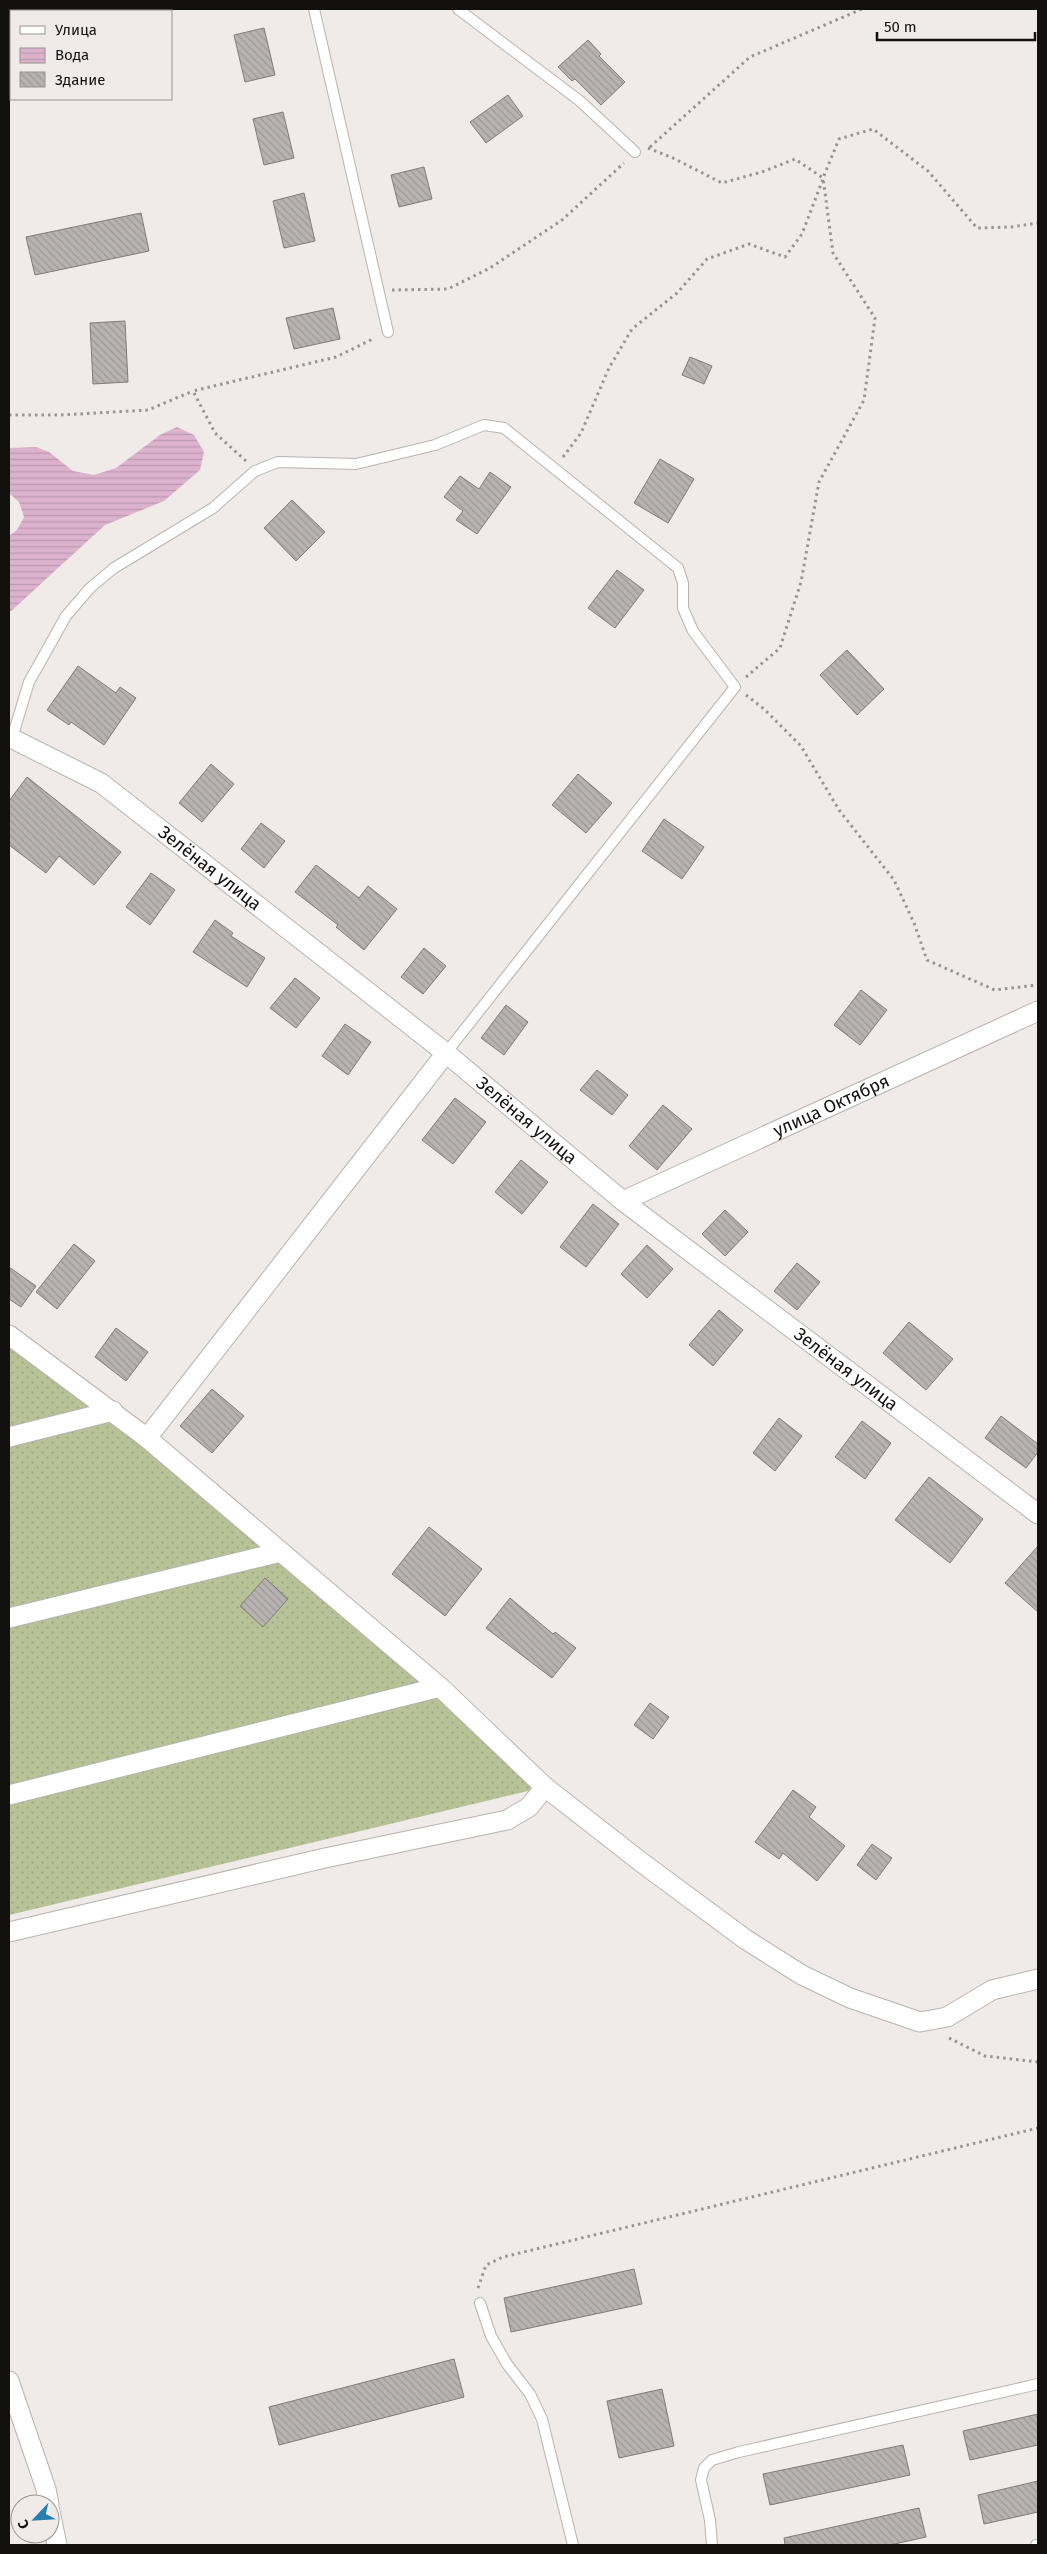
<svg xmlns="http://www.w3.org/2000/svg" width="1047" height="2554" font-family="'Fira Sans',sans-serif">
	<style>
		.garden { fill: url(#garden-dots) }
		.water { fill: url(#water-rules) }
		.building { fill: url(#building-back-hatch); stroke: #807a7a }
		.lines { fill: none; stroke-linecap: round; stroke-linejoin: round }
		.lane-casing { stroke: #b8b3b0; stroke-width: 12 }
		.street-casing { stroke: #b8b3b0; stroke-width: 21 }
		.path { stroke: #979491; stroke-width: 3; stroke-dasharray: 2.5 4; stroke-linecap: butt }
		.lane { stroke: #fff; stroke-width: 10 }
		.street { stroke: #fff; stroke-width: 19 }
		.labels { text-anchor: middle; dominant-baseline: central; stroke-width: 4; stroke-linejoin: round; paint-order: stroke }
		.street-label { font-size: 18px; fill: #131110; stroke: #f0ebe8 }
	</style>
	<defs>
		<pattern id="garden-dots" width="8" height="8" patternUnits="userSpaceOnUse" patternTransform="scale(1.25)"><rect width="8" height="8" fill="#b7c297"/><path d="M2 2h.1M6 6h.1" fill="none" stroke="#9ca681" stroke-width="1.8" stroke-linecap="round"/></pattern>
		<pattern id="water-rules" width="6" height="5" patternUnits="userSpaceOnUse" patternTransform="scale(1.25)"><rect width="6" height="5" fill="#dcb2cd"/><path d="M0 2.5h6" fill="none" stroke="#bc98af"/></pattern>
		<pattern id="building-back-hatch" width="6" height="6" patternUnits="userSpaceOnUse" patternTransform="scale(1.25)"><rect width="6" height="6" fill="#b8b2b2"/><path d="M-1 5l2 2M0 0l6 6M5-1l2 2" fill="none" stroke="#9d9898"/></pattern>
	</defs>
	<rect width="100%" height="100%" fill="#f0ebe8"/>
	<path class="garden" d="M9,1335L113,1411L545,1787L9,1915Z"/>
	<path class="water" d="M177,427L194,435L204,452L200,470L164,501L105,525L9,613V536L17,530L24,517L19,502L9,493V448L36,447L49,452L73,471L94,475L116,468L160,435Z"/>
	<path class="building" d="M264,28L275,75L245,82L234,35Z
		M588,40L601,54L599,56L625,82L601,105L575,79L572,81L558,67Z
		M508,95L523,116L486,143L470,122Z
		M283,112L294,158L264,165L253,119Z
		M424,167L432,199L399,207L391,175Z
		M304,193L315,241L284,248L273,201Z
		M141,213L149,251L35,275L26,237Z
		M333,308L340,339L294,349L286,318Z
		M125,321L128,382L93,384L90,323Z
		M690,357L712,366L704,384L682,375Z
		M660,459L694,479L668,523L634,503Z
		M490,472L511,487L477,534L456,520L463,511L444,497L460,476L479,489Z
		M292,500L325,532L296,561L264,528Z
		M617,570L644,590L615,628L588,608Z
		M847,650L884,689L857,715L820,675Z
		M78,666L116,693L120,687L136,698L104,745L71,722L69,725L47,710Z
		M211,764L234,784L202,822L179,803Z
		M578,774L612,803L586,833L552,805Z
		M27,777L121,852L94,885L59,856L46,873L9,845V801Z
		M664,819L704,847L682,879L642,851Z
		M261,823L285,841L264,868L241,849Z
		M316,865L359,898L368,886L397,909L364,950L336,927L338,925L295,892Z
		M151,873L175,890L150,925L126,907Z
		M215,920L233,933L231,936L265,958L247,987L193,952Z
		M424,948L446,966L423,994L401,977Z
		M295,978L320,998L296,1028L270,1008Z
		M861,990L887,1010L860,1045L834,1025Z
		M506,1005L528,1022L504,1055L481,1038Z
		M345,1024L371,1042L348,1075L322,1056Z
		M597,1070L628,1095L612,1115L580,1090Z
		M455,1098L486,1122L453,1164L422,1140Z
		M663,1105L692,1129L657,1170L629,1146Z
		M521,1160L548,1182L522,1214L495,1192Z
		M593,1204L619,1224L586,1267L560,1247Z
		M725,1210L748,1232L725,1256L702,1234Z
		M74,1244L95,1261L57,1309L36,1292Z
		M647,1245L673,1269L647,1298L621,1274Z
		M797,1263L820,1282L797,1310L774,1291Z
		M9,1267L36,1286L21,1307L9,1299Z
		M719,1310L743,1330L713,1366L689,1345Z
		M909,1322L953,1359L926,1390L883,1353Z
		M116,1328L148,1352L126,1381L95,1357Z
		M212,1389L244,1416L212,1453L180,1426Z
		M1001,1416L1038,1444V1452L1026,1468L985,1438Z
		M779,1418L802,1436L775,1471L753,1453Z
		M862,1421L891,1443L865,1479L835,1457Z
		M929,1477L983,1519L950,1563L895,1520Z
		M429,1527L482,1569L445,1616L392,1574Z
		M1038,1546V1612L1005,1583Z
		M265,1578L288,1599L263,1627L240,1606Z
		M510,1598L553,1634L555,1632L576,1648L552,1678L486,1628Z
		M650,1703L669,1717L653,1739L634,1725Z
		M793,1790L816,1807L809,1817L845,1846L817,1881L783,1853L779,1859L755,1842Z
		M872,1844L892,1858L876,1880L857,1865Z
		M634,2269L642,2304L511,2332L504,2298Z
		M454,2359L464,2397L279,2445L269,2407Z
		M662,2389L674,2446L619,2458L607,2401Z
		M1038,2414V2445L970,2460L963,2431Z
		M903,2445L910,2475L770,2505L763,2474Z
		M1038,2481V2512L984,2524L978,2495Z
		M919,2508L926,2537L890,2545H785L784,2538Z"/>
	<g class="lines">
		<g class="lane-casing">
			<path id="lane" d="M314,9L388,332
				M458,9L580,101L635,152
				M12,738L29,682L66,616L90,588L114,568L213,508L255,471L278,462L356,464L435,445L484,425L504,428L678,568L683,583V608L693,631L735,687L446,1053
				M480,2303L491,2336L507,2364L530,2394L542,2419L573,2545
				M712,2545L710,2520L701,2480L704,2468L712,2460L739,2452L1038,2384
				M1036,2545H1038"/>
		</g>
		<g class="street-casing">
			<g id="street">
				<path id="s1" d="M9,737L101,783L446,1053L623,1201L1038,1514"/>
				<path id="s2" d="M623,1201L1038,1011"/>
				<path d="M9,1335L147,1438L440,1687L545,1787L641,1862L745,1939L802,1975L850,1998L920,2022L947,2017L992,1990L1038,1979"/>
				<path d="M9,1437L113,1411"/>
				<path d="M147,1438L446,1053"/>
				<path d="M9,1618L281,1552"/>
				<path d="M9,1795L440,1687"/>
				<path d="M9,1932L325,1858L507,1820L529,1807L545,1787"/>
				<path d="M9,2381L46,2489L49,2504"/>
				<path d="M50,2511L57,2545"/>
			</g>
		</g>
		<path class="path" d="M650,147L750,57L862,9
			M648,148L673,158L722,183L762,172L795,159L823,178L839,139L873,129L928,171L977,228L1011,227L1038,223
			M392,290L448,289L490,268L562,220L624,163
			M9,415H61L148,410L193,391
			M563,457L581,433L609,368L632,329L677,293L707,259L749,244L785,257L802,234L823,179
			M246,461L215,433L193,391L336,357L375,338
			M746,677L780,648L801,582L819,482L864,400L875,318L833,253L823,178
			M746,695L764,709L801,746L839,810L894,880L914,923L927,960L995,990L1038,985
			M949,2038L985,2056L1038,2062
			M478,2288L486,2265L503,2257L1038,2128"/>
		<use href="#lane" class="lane"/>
		<use href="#street" class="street"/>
	</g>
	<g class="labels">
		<g class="street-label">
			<text stroke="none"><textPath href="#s1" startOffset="241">Зелёная улица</textPath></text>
			<text stroke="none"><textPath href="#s2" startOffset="229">улица Октября</textPath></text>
			<text stroke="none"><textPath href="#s1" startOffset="646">Зелёная улица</textPath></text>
			<text stroke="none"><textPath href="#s1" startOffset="1051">Зелёная улица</textPath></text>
		</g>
	</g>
	<rect width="1047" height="2554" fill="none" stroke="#131110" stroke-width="20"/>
	<rect x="10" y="10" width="162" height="90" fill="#f0ebe8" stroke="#989492"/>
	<rect x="20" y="26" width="25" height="8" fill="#ffffff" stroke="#989492"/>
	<text x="55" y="35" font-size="15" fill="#131110">Улица</text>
	<rect x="20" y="48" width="25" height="15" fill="url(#water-rules)" stroke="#989492"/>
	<text x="55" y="60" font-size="15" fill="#131110">Вода</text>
	<rect x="20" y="72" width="25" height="15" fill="url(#building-back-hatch)" stroke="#989492"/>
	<text x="55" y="85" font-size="15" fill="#131110">Здание</text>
	<g transform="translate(35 2519) rotate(245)"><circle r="24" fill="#f0ebe8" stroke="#989492"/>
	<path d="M0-4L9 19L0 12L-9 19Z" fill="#2680ae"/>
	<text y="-8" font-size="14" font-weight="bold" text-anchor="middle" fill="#131110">С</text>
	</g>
	<path d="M877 32v8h158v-8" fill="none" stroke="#131110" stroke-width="2.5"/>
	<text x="884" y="32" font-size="15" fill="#131110" stroke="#f0ebe8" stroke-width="4" paint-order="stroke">50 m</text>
</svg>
